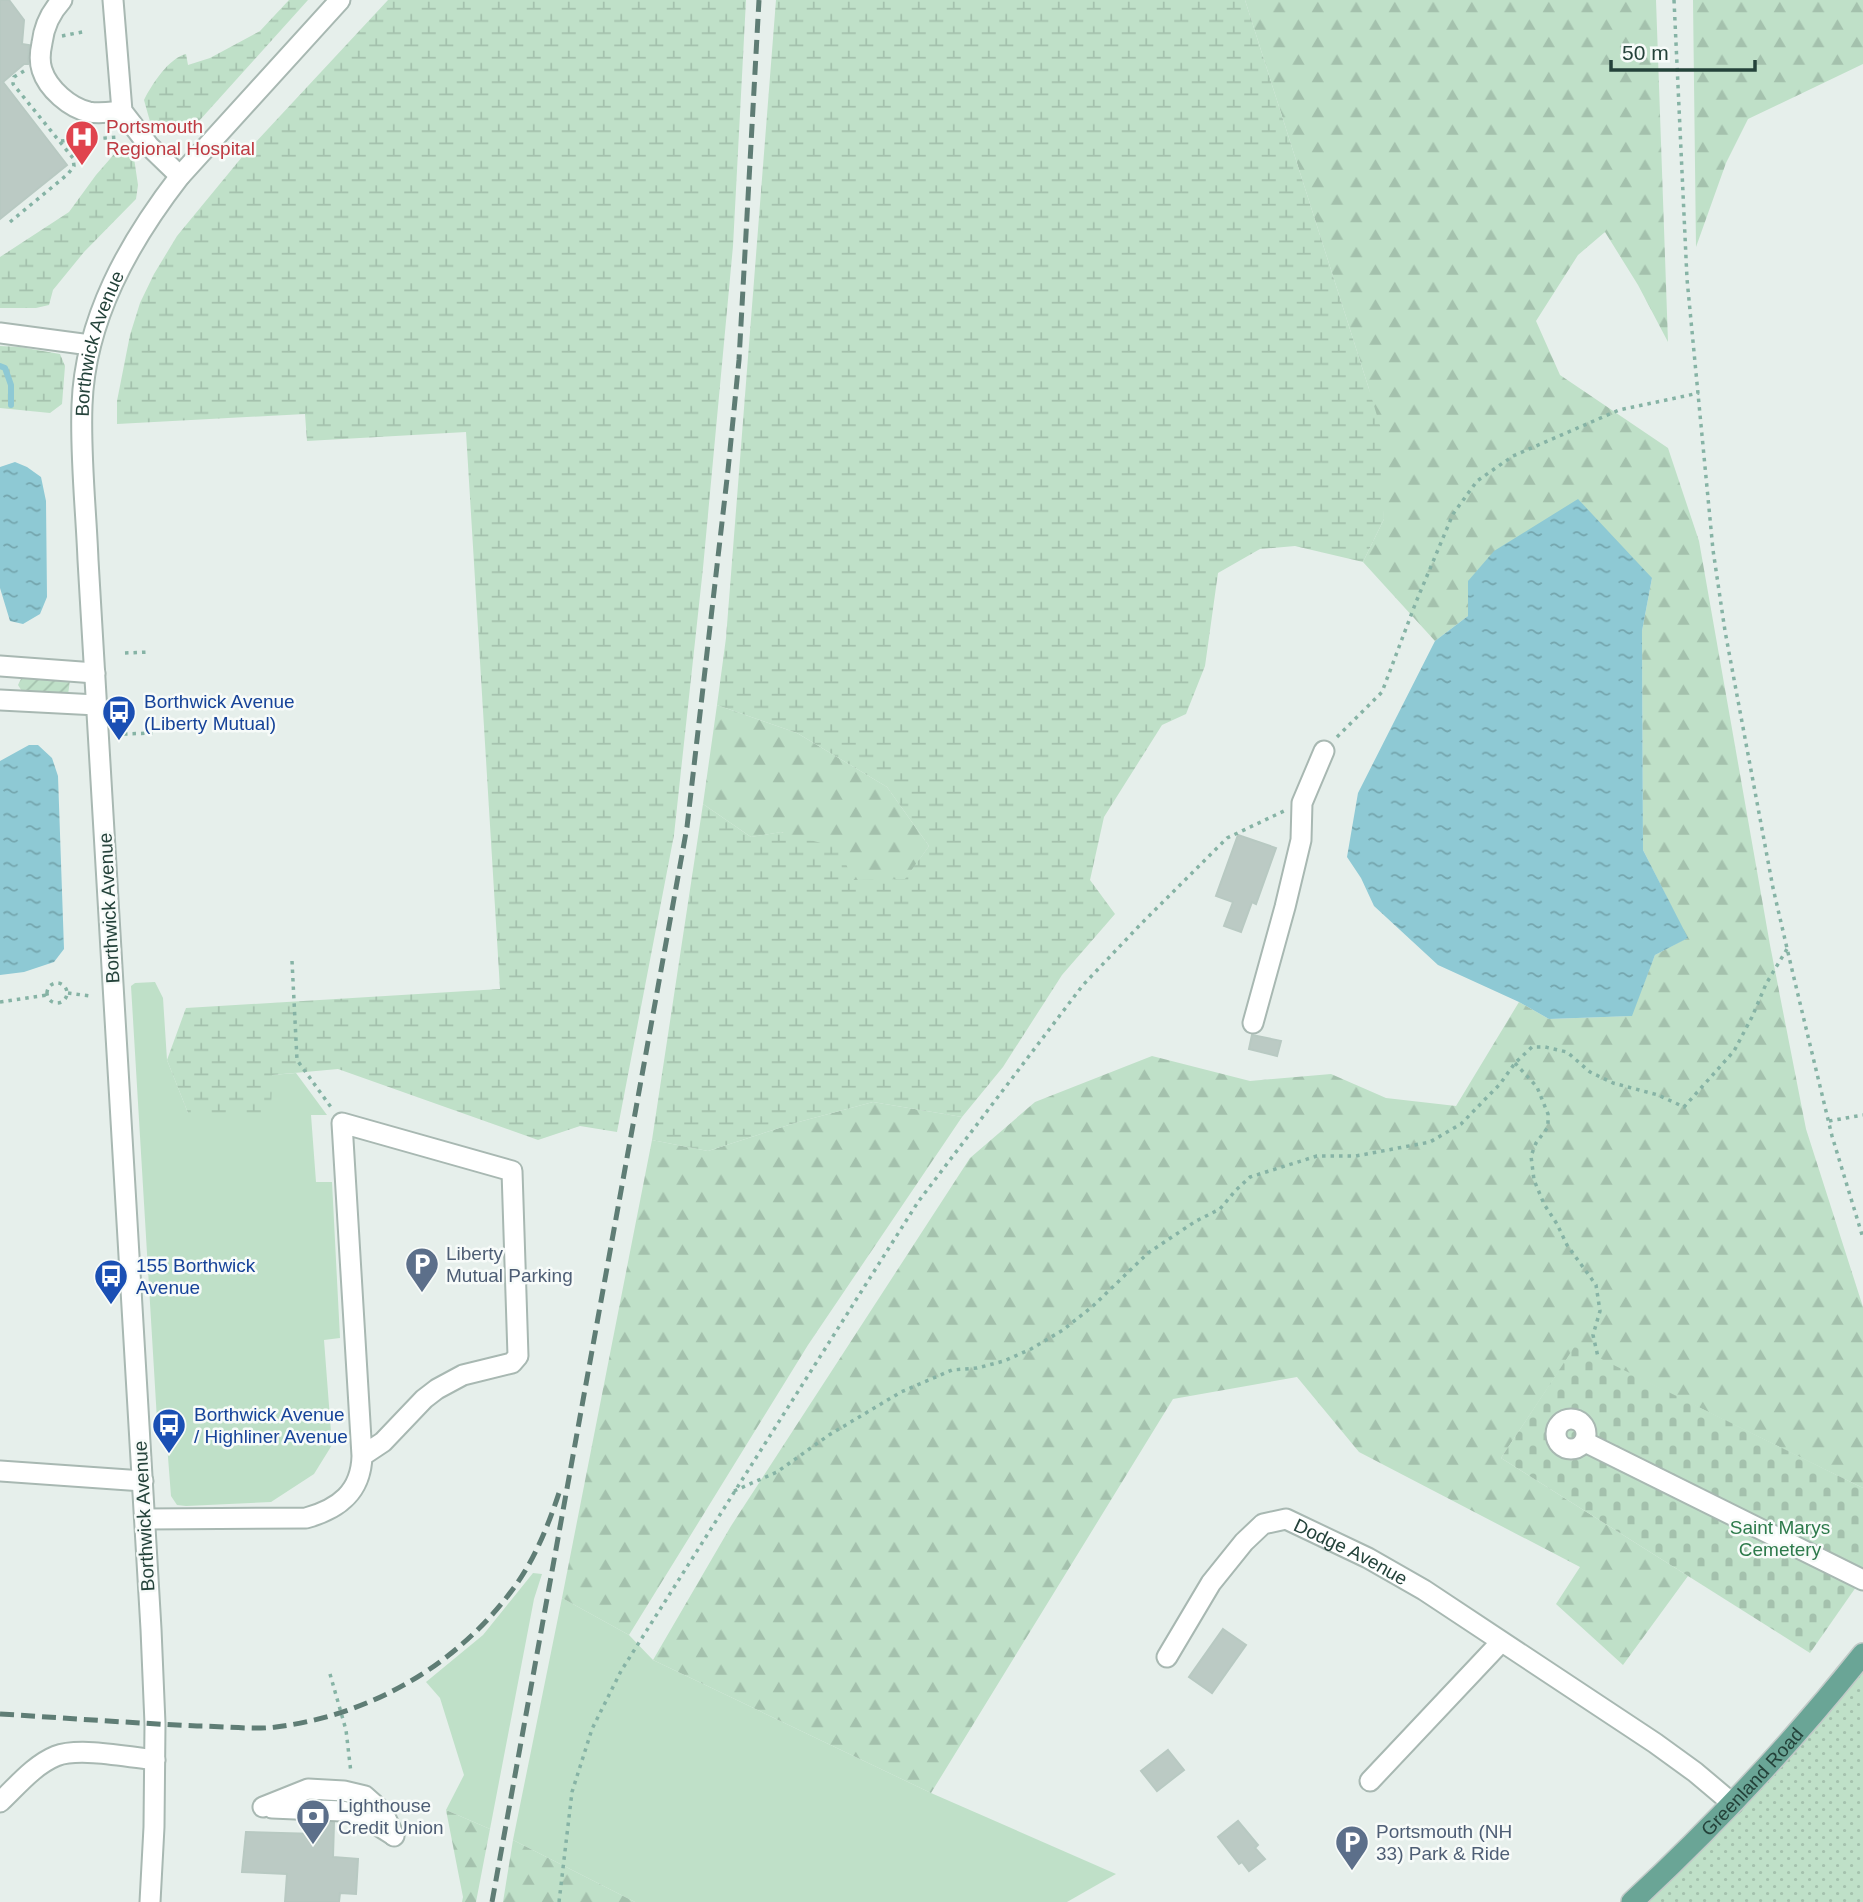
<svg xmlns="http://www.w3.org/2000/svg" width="1863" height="1902" font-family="Helvetica,sans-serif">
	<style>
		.grass { fill: #bfe0c8 }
		.forest { fill: url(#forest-firs) }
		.wetland { fill: url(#wetland-marsh) }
		.cemetery { fill: url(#cemetery-stones) }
		.park { fill: url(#park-dots) }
		.garden { fill: url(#garden-furrows) }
		.water { fill: url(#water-ripples) }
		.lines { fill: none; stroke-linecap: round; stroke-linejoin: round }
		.stream { stroke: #8ec9d4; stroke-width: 6 }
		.building { fill: #bbcac4; stroke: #b8c9c2; stroke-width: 2 }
		.minor-casing { stroke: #a8b8b2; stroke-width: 23 }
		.major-casing { stroke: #c2cac8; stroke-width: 24 }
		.path { stroke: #86b3a5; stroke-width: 3.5; stroke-dasharray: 3.5 5; stroke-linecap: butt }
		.minor { stroke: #fff; stroke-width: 19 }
		.major { stroke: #6aa596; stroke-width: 21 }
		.rail { stroke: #5f7d75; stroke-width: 5; stroke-dasharray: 14 7; stroke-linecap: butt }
		.labels { text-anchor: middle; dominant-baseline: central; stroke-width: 5; stroke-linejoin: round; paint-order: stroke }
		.health-label { font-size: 19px; fill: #be3a42; stroke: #f7fbf9; text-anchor: start }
		.street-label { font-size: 19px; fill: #24423a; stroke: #f7fbf9 }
		.transit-label { font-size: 19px; fill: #164399; stroke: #f7fbf9; text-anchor: start }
		.service-label { font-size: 19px; fill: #4e5e75; stroke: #f7fbf9; text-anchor: start }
		.park-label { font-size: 19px; fill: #2d7a4b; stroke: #f7fbf9 }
	</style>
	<defs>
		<pattern id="forest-firs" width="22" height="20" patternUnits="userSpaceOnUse" patternTransform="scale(1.75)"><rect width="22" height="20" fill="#bfe0c8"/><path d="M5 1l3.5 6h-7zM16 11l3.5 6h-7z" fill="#a4c1ad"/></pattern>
		<pattern id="wetland-marsh" width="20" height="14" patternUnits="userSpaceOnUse" patternTransform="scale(1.75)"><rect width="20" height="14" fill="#bfe0c8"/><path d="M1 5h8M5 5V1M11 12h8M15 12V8" fill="none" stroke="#a4c1ad"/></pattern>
		<pattern id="cemetery-stones" width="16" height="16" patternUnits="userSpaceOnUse" patternTransform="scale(1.75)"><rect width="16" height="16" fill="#bfe0c8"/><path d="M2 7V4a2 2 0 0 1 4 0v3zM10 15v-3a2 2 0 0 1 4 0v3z" fill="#a4c1ad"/></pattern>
		<pattern id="park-dots" width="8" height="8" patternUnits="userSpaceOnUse" patternTransform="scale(1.75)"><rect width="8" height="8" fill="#bfe0c8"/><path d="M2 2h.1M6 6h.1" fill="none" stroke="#a4c1ad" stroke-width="1.8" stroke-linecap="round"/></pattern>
		<pattern id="garden-furrows" width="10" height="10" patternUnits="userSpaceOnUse" patternTransform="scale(1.75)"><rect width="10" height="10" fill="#bfe0c8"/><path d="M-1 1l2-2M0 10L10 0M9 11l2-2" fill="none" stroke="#a4c1ad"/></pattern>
		<pattern id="water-ripples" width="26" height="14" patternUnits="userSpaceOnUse" patternTransform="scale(1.75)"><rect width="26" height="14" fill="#8ec9d4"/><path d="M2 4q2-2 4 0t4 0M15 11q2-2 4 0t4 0" fill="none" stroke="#74a5ad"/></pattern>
	</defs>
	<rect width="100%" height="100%" fill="#e6efeb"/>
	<path class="grass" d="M155,982L163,998L167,1060L188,1113L272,1075L296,1073L327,1115H311L316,1182H332L340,1338L324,1340L332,1445L314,1474L271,1502L186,1506L177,1505L171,1496L166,1431L160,1427L157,1420L131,986L135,983Z
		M533,1573L542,1574L534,1599L490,1829L446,1810L464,1775L440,1698L426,1682L483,1635Z
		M562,1598L629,1635L653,1660L931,1793L1116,1874L1067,1902H635L513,1840Z"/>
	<path class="forest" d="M1245,0H1656L1668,342L1638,285L1605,232L1578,255L1536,321L1560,375L1668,448L1699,541L1770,945L1806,1129L1863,1307V1488L1575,1347L1501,1458L1688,1576L1623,1665L1556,1604L1580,1567L1359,1452L1297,1377L1173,1399L931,1793L653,1660L731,1526L970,1158L1035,1102L1152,1056L1250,1081L1331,1074L1386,1098L1456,1106L1519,1002L1549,1019L1631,1016L1655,955L1687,938L1643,850L1642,631L1652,578L1468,581V616L1435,641L1363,562L1384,519L1369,389Z
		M1693,0H1863V64L1748,119L1726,163L1696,247Z
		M717,705L797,733L887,787L929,846L905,880H853L782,832L751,837L703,804Z
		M873,1102L962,1117L808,1345L629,1635L562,1598L652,1140L708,1151L795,1123Z
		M446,1810L490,1829L476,1902H462L463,1897Z
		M513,1840L635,1902H503Z"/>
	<path class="wetland" d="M289,0H308L199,121L183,129L163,132L151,125L144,100C152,84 169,58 186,54L188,65L210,58L260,31Z
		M388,0H746L733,246L703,568L674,835L617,1132L580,1126L538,1140L338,1069L272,1075L271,1115L188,1113L167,1060L186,1008L500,989L466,432L307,441L305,414L117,424V401L130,335L140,303L154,274L177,236L242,157Z
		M776,0H1245L1369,389L1381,429L1384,519L1363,562L1295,546L1260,549L1218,573L1205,666L1186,714L1162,725L1104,817L1090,880L1115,914L1062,975L1003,1067L962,1117L873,1102L795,1123L708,1151L652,1140L703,804L751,837L781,832L839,848L853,880L905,879L929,846L887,787L797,733L717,705L726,638Z
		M124,151L134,158L138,185L136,199L84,252L53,290L49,305L36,308H0V257L69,212L96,175L116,152Z
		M0,346L20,347L60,354L65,366L62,404L50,413L0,408Z"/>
	<path class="cemetery" d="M1575,1346L1863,1488V1577L1810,1653L1501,1458Z"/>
	<path class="park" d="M1863,1658V1902H1620L1777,1750Z"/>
	<path class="garden" d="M24,677L70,680L68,695L23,693L18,685L21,679Z"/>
	<path class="water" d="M15,462L27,467L41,477L46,501L47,597L40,614L23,624L10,621L0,588V467Z
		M1578,499L1652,578L1642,631L1643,850L1688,938L1655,955L1632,1016L1549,1019L1519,1002L1438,965L1374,906L1361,878L1347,857L1358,793L1435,641L1468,616V581L1494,551Z
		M29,745H38L52,758L58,776L64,949L54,962L24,972L0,975V761Z"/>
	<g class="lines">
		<path class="stream" d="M0,366L5,368L11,385V405"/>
	</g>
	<path class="building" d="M0,0H9L24,20L22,44L29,45L28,64H24L3,82L67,165L0,219Z
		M1238,835L1276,848L1256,904L1252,902L1241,932L1224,926L1233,902L1216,896Z
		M1252,1035L1281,1041L1277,1056L1249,1049Z
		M1223,1629L1246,1645L1212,1693L1189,1677Z
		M1168,1750L1184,1770L1157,1791L1141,1771Z
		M1238,1821L1258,1845L1255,1848L1265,1859L1249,1871L1242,1862L1239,1864L1218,1837Z
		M317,1822L334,1823L333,1857L358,1859L356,1894L340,1893L339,1902H285L287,1874L242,1872L246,1832L317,1834Z"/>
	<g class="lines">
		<g class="minor-casing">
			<g id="minor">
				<path d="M62,0C50,13 44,26 42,43C40,52 39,61 42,70C48,89 70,108 89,112C100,114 111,112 122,111"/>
				<path d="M113,0L122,111L149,146L180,176"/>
				<path d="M0,333L90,345"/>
				<path d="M0,666L95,673"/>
				<path d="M0,700L97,705"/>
				<path d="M1253,1023L1285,907L1301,840L1302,803L1324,751"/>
				<circle cx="1571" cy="1434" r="15"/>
				<path d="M1585,1442L1863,1580"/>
				<path d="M0,1471L143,1481"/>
				<path d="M145,1519L306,1518C339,1509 361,1492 362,1456L342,1123L512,1171L518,1356L512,1363L463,1375L437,1389L424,1399L383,1442L362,1456"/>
				<path id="s1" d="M1167,1657L1211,1583L1244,1542L1263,1524L1286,1519L1368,1558L1424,1590L1655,1743L1695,1772L1733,1804"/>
				<path d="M1370,1781L1501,1642"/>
				<path d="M0,1802C17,1786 34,1765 56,1756C79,1747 129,1757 155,1760"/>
				<path d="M263,1807L308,1789L344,1791L365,1796L383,1812L394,1836"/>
				<path d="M272,1808L342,1811L363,1816L393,1835"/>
				<path id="s2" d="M150,1902L154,1827L155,1724L151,1629L88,560C86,509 80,456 82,405C85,319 129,242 180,176L340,0"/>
			</g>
		</g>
		<g class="major-casing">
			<g id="major">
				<path id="s3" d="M1632,1902C1715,1825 1792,1743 1863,1654"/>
			</g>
		</g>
		<path class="path" d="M1674,0L1687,279L1713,550L1725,631L1773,888L1793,974L1832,1136L1863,1238
			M62,36L87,31
			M61,141L120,137
			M10,222L68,174L74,166L73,158L13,84L14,77L24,71
			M125,653L150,652
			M124,734L155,733
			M1337,737L1382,692L1416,602L1453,514L1477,481L1513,456L1619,410L1699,393
			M292,961L297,1060L333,1110
			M47 993a10 10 0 1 1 20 0a10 10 0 1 1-20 0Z
			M68,993L90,996
			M0,1002L47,995
			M1515,1063L1537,1087L1548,1114V1127L1536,1143L1531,1156L1534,1180L1544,1204L1557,1224L1567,1245L1596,1285L1600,1311L1593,1335L1598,1357
			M1829,1121L1863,1115
			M734,1491L777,1472L829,1435L901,1392L952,1370L977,1368L1004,1361L1031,1349L1063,1330L1093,1306L1148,1253L1196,1221L1220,1209L1235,1191L1250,1177L1317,1156H1356L1430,1142L1461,1124L1500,1084L1515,1063L1532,1047H1545L1567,1052L1590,1072L1613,1083L1658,1095L1684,1107L1734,1051L1752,1017L1766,984L1787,949
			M330,1674L346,1730L351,1773
			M559,1902L572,1792L592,1729L621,1671L918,1202L1083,985L1139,926L1227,838L1284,811"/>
		<use href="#minor" class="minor"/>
		<use href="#major" class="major"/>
		<path class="rail" d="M0,1714C66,1718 131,1723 197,1726C221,1726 253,1730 276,1727C371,1715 457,1665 513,1589C534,1561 548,1526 559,1493
			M492,1902L687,827L728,470L739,360L759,0"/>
	</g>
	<defs>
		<g id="hospital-pin" transform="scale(1.75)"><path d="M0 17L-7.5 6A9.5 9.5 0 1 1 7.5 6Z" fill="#e0444e" stroke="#f7fbf9"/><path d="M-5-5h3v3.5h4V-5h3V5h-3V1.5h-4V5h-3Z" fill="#fff"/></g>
		<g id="bus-pin" transform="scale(1.75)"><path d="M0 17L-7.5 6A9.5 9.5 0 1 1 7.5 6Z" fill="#1a4fb4" stroke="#f7fbf9"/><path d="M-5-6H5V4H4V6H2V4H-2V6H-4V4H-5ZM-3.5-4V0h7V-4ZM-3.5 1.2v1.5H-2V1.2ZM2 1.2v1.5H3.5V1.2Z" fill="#fff"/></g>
		<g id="parking-pin" transform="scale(1.75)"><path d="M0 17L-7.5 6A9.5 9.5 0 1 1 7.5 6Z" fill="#5c6f8a" stroke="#f7fbf9"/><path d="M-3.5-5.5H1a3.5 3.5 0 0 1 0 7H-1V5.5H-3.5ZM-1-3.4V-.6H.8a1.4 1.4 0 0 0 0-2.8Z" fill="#fff"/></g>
		<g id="bank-pin" transform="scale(1.75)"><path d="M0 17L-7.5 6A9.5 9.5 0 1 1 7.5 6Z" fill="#5c6f8a" stroke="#f7fbf9"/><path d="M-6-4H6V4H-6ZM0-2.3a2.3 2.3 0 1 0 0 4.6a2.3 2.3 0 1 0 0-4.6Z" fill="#fff"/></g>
	</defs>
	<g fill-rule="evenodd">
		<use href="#hospital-pin" x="82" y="137"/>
		<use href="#bus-pin" x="119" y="712"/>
		<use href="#parking-pin" x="422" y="1264"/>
		<use href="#bus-pin" x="111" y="1276"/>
		<use href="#bus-pin" x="169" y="1425"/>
		<use href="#bank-pin" x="313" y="1816"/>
		<use href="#parking-pin" x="1352" y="1842"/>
	</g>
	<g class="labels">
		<g class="health-label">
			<text x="106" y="126">Portsmouth<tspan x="106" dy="22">Regional Hospital</tspan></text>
		</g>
		<g class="street-label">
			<text stroke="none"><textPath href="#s2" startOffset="1563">Borthwick Avenue</textPath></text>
			<text transform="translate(109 908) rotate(-93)">Borthwick Avenue</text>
			<text transform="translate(144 1516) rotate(-93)">Borthwick Avenue</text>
			<text stroke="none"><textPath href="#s1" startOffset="261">Dodge Avenue</textPath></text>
			<text stroke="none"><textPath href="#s3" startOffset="170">Greenland Road</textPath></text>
		</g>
		<g class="transit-label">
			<text x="144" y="701">Borthwick Avenue<tspan x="144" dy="22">(Liberty Mutual)</tspan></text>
			<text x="136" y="1265">155 Borthwick<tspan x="136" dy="22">Avenue</tspan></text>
			<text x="194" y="1414">Borthwick Avenue<tspan x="194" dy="22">/ Highliner Avenue</tspan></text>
		</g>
		<g class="service-label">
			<text x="446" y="1253">Liberty<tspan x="446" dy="22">Mutual Parking</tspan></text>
			<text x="338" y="1805">Lighthouse<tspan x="338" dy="22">Credit Union</tspan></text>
			<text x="1376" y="1831">Portsmouth (NH<tspan x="1376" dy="22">33) Park &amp; Ride</tspan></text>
		</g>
		<g class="park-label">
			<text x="1780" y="1527">Saint Marys<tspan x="1780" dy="22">Cemetery</tspan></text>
		</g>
	</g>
	<path d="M1611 60v10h144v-10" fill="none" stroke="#24423a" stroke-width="3.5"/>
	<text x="1622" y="60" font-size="21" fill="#24423a" stroke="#f7fbf9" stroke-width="5" paint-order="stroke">50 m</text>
</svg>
